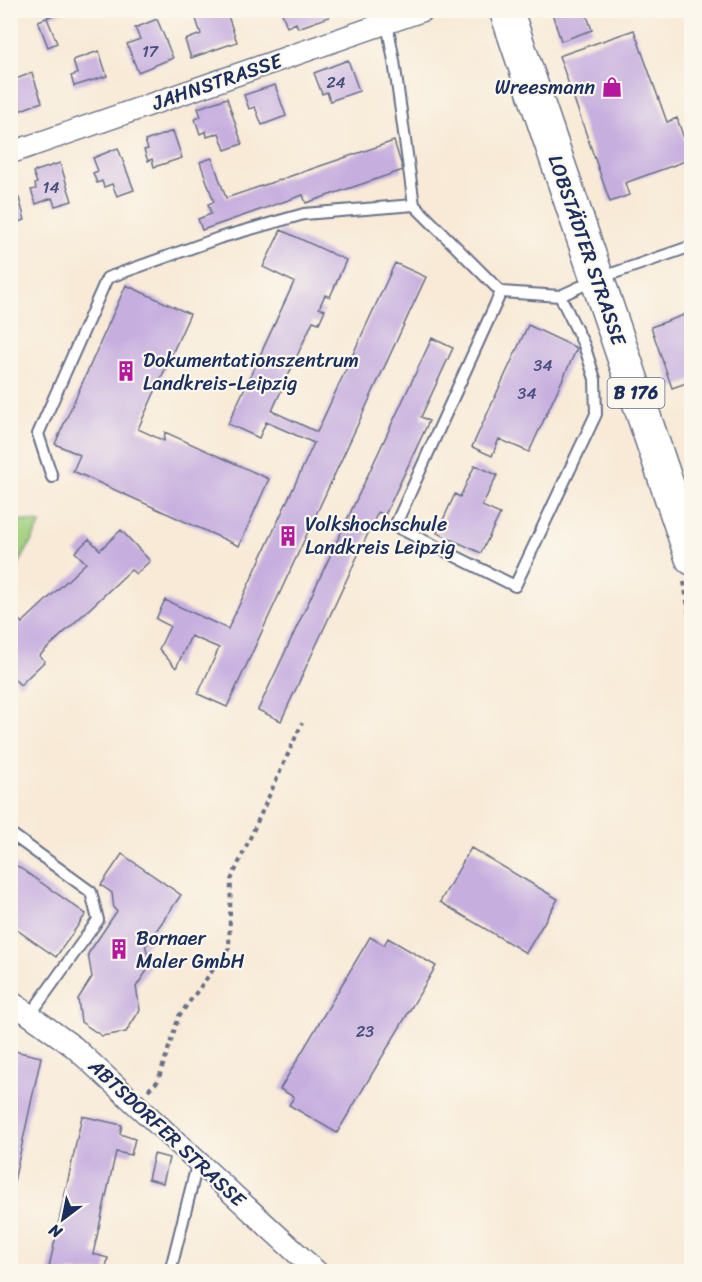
<svg xmlns="http://www.w3.org/2000/svg" width="702" height="1282" font-family="Sriracha,sans-serif">
	<style>
		.green { fill: #a2d17f; stroke: #5e806e; stroke-width: 1.5 }
		.building { fill: #c6aedf }
		.lines { fill: none; stroke-linecap: round; stroke-linejoin: round }
		.service-casing { stroke: #687088; stroke-width: 14 }
		.minor-casing { stroke: #687088; stroke-width: 24 }
		.primary-casing { stroke: #687088; stroke-width: 36 }
		.path { stroke: #687088; stroke-width: 4; stroke-dasharray: 4.5 4.5; stroke-linecap: butt }
		.service { stroke: #fff; stroke-width: 10 }
		.minor { stroke: #fff; stroke-width: 21 }
		.primary { stroke: #fff; stroke-width: 33 }
		.labels { text-anchor: middle; dominant-baseline: central; stroke-width: 4.5; stroke-linejoin: round; paint-order: stroke }
		.number-label { font-size: 16px; fill: #464f7e }
		.shield { fill: #fbf7ec; stroke: #5e6b89; stroke-width: 1.5 }
		.shield-label { font-size: 18px; font-weight: bold; fill: #1b2f5e }
		.street-label { font-size: 20px; fill: #1b2f5e; stroke: #fbf7ec }
		.poi-label { font-size: 20px; fill: #1b2f5e; stroke: #fbf7ec; text-anchor: start }
	</style>
	<rect width="100%" height="100%" fill="#fbf7ec"/>
	<filter id="ink" filterUnits="userSpaceOnUse"><feTurbulence type="fractalNoise" baseFrequency=".0167" numOctaves="2"/><feDisplacementMap in="SourceGraphic" scale="12" xChannelSelector="R" yChannelSelector="G"/><feConvolveMatrix kernelMatrix="1 2 1 2 8 2 1 2 1" color-interpolation-filters="sRGB"/></filter>
	<filter id="wash" filterUnits="userSpaceOnUse"><feTurbulence type="fractalNoise" baseFrequency=".008" numOctaves="4" result="noise"/><feDisplacementMap in="SourceGraphic" scale="24" xChannelSelector="R" yChannelSelector="G"/><feGaussianBlur stdDeviation="1.35" result="paint"/><feColorMatrix in="noise" values="0 0 0 0 0 0 0 0 0 0 0 0 0 0 0 0 0 1.4 0 .05"/><feComposite in="paint" operator="in"/></filter>
	<g filter="url(#wash)">
		<rect width="100%" height="100%" fill="#f8ead7"/>
		<path class="green" d="M11,519L41,523L11,579L10,519Z"/>
		<g id="blocks">
			<path class="building" d="M46,10H66V11L48,17Z
				M193,10H226L237,42L191,58L185,40L201,34Z
				M281,10H332V11L328,12L329,17L298,28L296,23L287,27Z
				M551,10H585L592,30L561,41Z
				M47,18L57,43L48,47L38,21Z
				M157,19L173,58L138,72L127,44L140,39L135,28Z
				M634,30L667,122L677,118L691,159L625,183L629,195L610,202L559,56Z
				M99,51L107,76L74,86L71,76L77,74L73,60Z
				M348,60L359,91L330,101L327,92L322,94L314,73Z
				M32,73L42,102L16,112L14,106L10,107V81Z
				M275,85L286,116L262,125L255,107L249,109L244,95Z
				M227,98L242,144L225,150L219,133L207,137L206,131L200,134L195,119L201,117L198,108Z
				M173,131L182,158L154,167L152,159L148,161L144,150L148,149L145,141Z
				M394,141L403,170L306,203L303,195L202,230L198,219L211,214L208,204L214,202L200,162L212,158L226,198Z
				M118,148L134,190L117,196L112,184L104,187L102,181L97,183L93,173L98,171L93,158Z
				M60,163L72,201L55,206L52,198L36,204L31,190L36,189L35,184L37,183L33,172Z
				M19,198L25,220L10,224V200Z
				M281,230L346,260L330,297L325,295L319,308L325,310L319,323L313,321L272,411L317,432L395,263L426,277L227,707L198,694L219,648L191,636L176,668L159,649L170,626L156,619L165,600L228,629L314,443L266,422L259,438L228,424L294,282L263,267Z
				M126,285L190,314L138,429L164,441L165,432L269,479L239,546L73,471L80,455L55,444Z
				M692,312V381L672,388L651,327Z
				M528,325L577,348L529,452L499,439L492,456L472,447Z
				M432,338L453,348L421,417L429,421L385,515L378,512L281,721L258,710Z
				M475,465L497,475L482,506L500,514L481,553L437,533L455,494L460,497Z
				M121,530L150,561L136,574L131,570L39,656L45,661L20,685L10,674V611L22,623L86,563L75,552L89,539L100,550Z
				M471,848L558,899L526,953L440,902Z
				M122,854L181,895L147,944L145,943L150,966L136,987L140,1010L126,1032L102,1036L81,1022L78,999L92,977L88,954L117,911L114,909L112,893L101,885Z
				M10,861L86,914L56,957L10,925Z
				M370,937L384,945L388,938L436,966L337,1133L289,1105L294,1097L280,1089Z
				M10,1050L41,1057L13,1186L10,1185Z
				M82,1116L122,1125L120,1134L135,1139L131,1155L116,1152L93,1254L108,1258L105,1272H48Z
				M154,1154L169,1158L163,1183L148,1179Z"/>
		</g>
	</g>
	<g filter="url(#ink)">
		<use href="#blocks" fill-opacity="0" stroke="#687088" stroke-width="1.5"/>
		<g class="lines">
			<g class="service-casing">
				<path id="service" d="M414,205L501,292
					M560,296L501,292L395,526L515,586L596,414L595,379L584,345L560,296L597,279L692,246
					M52,477L38,434L107,278L219,238L304,214L414,205L394,61L387,23
					M10,833L91,892L98,920L30,1015
					M170,1272L198,1161"/>
			</g>
			<g class="minor-casing">
				<path id="minor" d="M10,153L424,10
					M10,1001L74,1047L317,1272"/>
			</g>
			<g class="primary-casing">
				<path id="primary" d="M506,10L692,558"/>
			</g>
			<path class="path" d="M684,582L692,635
				M148,1090L158,1081L179,1016L229,948L231,880L302,723"/>
			<use href="#service" class="service"/>
			<use href="#minor" class="minor"/>
			<use href="#primary" class="primary"/>
		</g>
	</g>
	<defs>
		<g id="shop-bare" transform="scale(1.62)"><path d="M-5-2.5h2.3a2.7 3.5 0 0 1 5.4 0H5L5.5 6h-11ZM-1.5-2.5h3a1.5 2.3 0 0 0-3 0Z" fill="#b5179e" stroke="#fbf7ec" stroke-width="2.5" paint-order="stroke"/></g>
		<g id="building-bare" transform="scale(1.62)"><path d="M-4-6H4V6H1V3H-1V6H-4ZM-2.5-4.3h1.7v1.8h-1.7ZM.8-4.3h1.7v1.8H.8ZM-2.5-1h1.7V.8h-1.7ZM.8-1h1.7V.8H.8Z" fill="#b5179e" stroke="#fbf7ec" stroke-width="2.5" paint-order="stroke"/></g>
	</defs>
	<g fill-rule="evenodd">
		<use href="#shop-bare" x="612" y="87"/>
		<use href="#building-bare" x="126" y="371"/>
		<use href="#building-bare" x="288" y="536"/>
		<use href="#building-bare" x="119" y="949"/>
	</g>
	<g class="labels">
		<g class="number-label">
			<text x="150" y="51">17</text>
			<text x="336" y="82">24</text>
			<text x="51" y="187">14</text>
			<text x="543" y="365">34</text>
			<text x="527" y="393">34</text>
			<text x="365" y="1031">23</text>
		</g>
		<rect class="shield" x="607.5" y="378" width="57" height="30" rx="4.5"/>
		<g class="shield-label">
			<text x="636" y="393">B 176</text>
		</g>
		<g class="street-label">
			<text transform="translate(217 82) rotate(-19)">JAHNSTRASSE</text>
			<text transform="translate(587 250) rotate(71)">LOBSTÄDTER STRASSE</text>
			<text transform="translate(167 1133) rotate(43)">ABTSDORFER STRASSE</text>
		</g>
		<g class="poi-label">
			<text x="595" y="87" text-anchor="end">Wreesmann</text>
			<text x="143" y="360">Dokumentationszentrum<tspan x="143" dy="23">Landkreis-Leipzig</tspan></text>
			<text x="305" y="524">Volkshochschule<tspan x="305" dy="23">Landkreis Leipzig</tspan></text>
			<text x="136" y="938">Bornaer<tspan x="136" dy="23">Maler GmbH</tspan></text>
		</g>
	</g>
	<rect width="702" height="1282" fill="none" stroke="#fbf7ec" stroke-width="36"/>
	<g transform="translate(63 1219) rotate(212)" stroke="#fbf7ec" stroke-width="4.5" paint-order="stroke">
	<path d="M0-4.5L10 22L0 15L-10 22Z" fill="#1b2f5e"/>
	<text y="-9" font-size="16" font-weight="bold" text-anchor="middle" fill="#1b2f5e">N</text>
	</g>
</svg>
